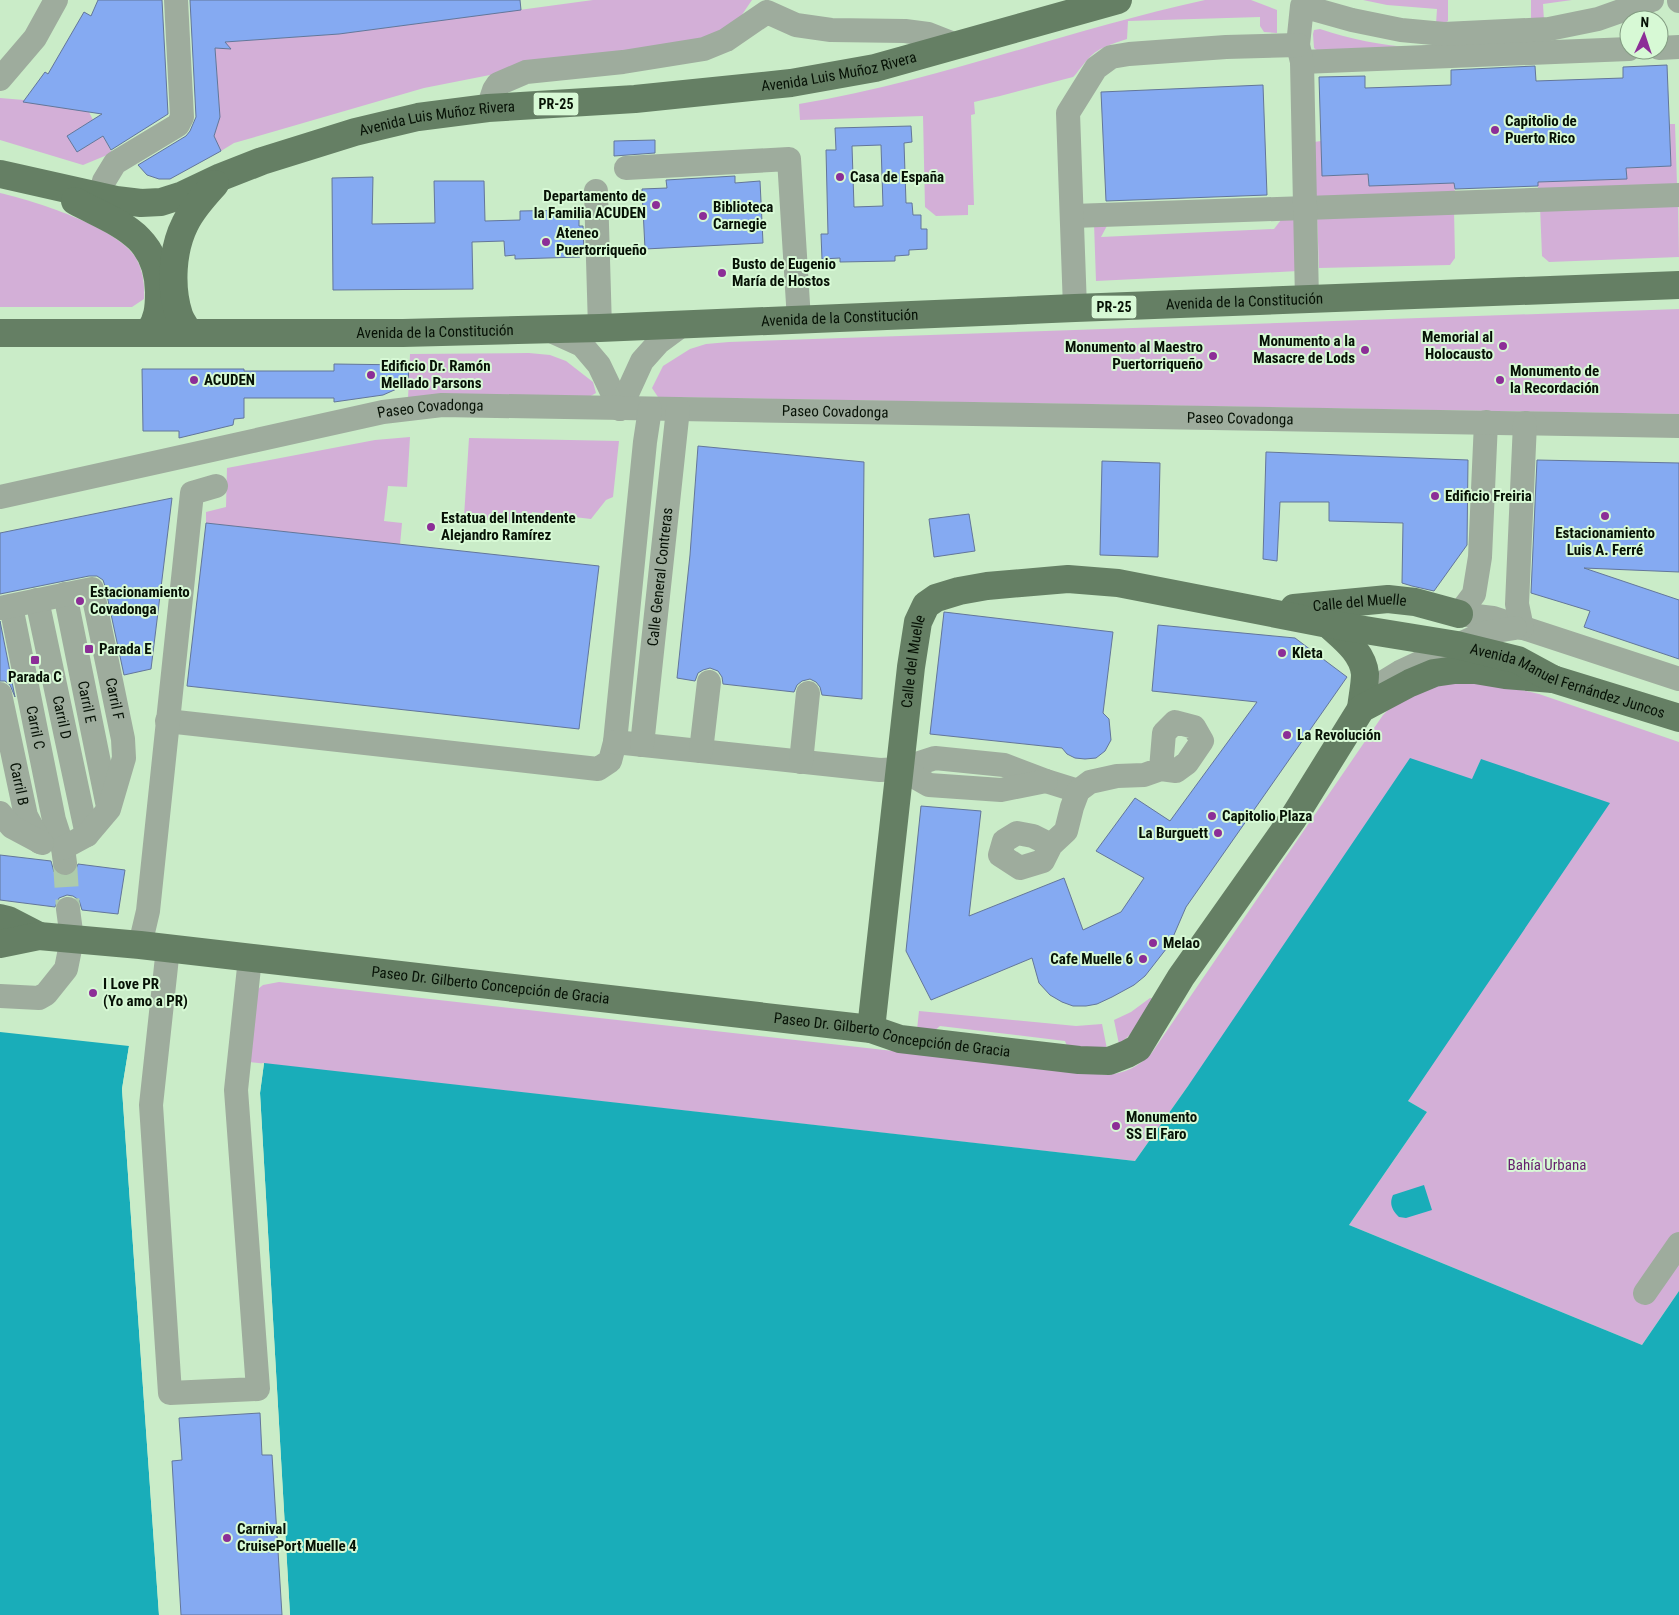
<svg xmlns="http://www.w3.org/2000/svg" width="1679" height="1615" font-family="'Roboto Condensed',sans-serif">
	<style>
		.green { fill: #d3afd7 }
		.water { fill: #19adb9 }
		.pier { fill: #caecc8 }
		.building { fill: #85aaf2; stroke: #63769a; fill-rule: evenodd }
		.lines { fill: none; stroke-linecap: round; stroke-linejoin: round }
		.minor-tunnel { stroke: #adcbab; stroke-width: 24; stroke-dasharray: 24 12; stroke-linecap: butt }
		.minor { stroke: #9eac9d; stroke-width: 24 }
		.major { stroke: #657f64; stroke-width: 28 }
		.poi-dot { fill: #8c2e97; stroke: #d7f9d5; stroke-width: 2 }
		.labels { text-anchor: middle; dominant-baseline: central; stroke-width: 4; stroke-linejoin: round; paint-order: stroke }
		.shield { fill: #d7f9d5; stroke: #455743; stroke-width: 1 }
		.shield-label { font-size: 14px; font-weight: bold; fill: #061105 }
		.street-label { font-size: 15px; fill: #061105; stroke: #d7f9d5 }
		.poi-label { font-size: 15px; font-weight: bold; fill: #061105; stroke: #d7f9d5; text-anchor: start }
		.park-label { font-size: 15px; fill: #651e6d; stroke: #d7f9d5 }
	</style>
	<rect width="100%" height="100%" fill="#caecc8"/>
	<path class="green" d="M593,0H752L737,22L707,40L500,73L424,88L234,143L221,151L214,136L220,117L215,48L230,49L225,42L339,34Z
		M1205,0H1251L1277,10V33L1264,32L1260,26V17L1128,21L1127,39C1097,49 1095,49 1076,74L1073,77L1000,96L974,102L975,114L971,115L974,205H968V215L936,216L925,207L923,116L800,120L799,104C938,81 1067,30 1205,0Z
		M1363,0H1448V21L1442,24H1436L1437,9L1387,5Z
		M1531,0H1572L1543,4L1544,21H1537L1531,18Z
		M1320,29C1352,40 1379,44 1413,48L1318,51L1314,48L1313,34L1314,30Z
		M0,98L24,100L26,102L89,112L93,120L67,136L77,152L103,136L112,153L83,165L0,140Z
		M1670,124H1675L1677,184L1538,190V182L1626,179V168L1671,166Z
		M1321,141L1323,176L1368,174L1369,186L1454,183L1455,192L1315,197L1314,142Z
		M0,193C35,201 113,226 134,255C143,268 145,285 144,299L132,307H0Z
		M1678,200L1679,257L1549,262L1542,256L1540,206Z
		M1454,210L1455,258L1450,265L1319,268L1317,214Z
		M1284,216H1295L1298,271L1096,281L1094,223L1109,222L1101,237L1274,229Z
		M1679,309V414L658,397L652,388L663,366L690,349L706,344L729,342Z
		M529,353L550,355L566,361L593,382L596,393L589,397L408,399L410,354Z
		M410,437L407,487L388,486L384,521L402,523L400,545L206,523V512L226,507L227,468L375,440Z
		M469,438L619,441L613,497L606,500L591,519L532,512L531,525L464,517Z
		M1462,682L1508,687L1539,694L1679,742V1291L1642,1345L1349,1225L1427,1112L1408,1101L1481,759L1473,779L1188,1086L1135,1161L249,1062L258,989L263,985L279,982L1107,1075C1125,1073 1138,1067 1151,1054L1383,715L1391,707L1426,688Z
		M1150,998H1152C1144,1017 1136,1032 1119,1044L1114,1020L1131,1012Z
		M919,1011L1076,1026L1102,1024L1107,1049L1067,1046L1065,1041L940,1026L934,1031L917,1030Z"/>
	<path class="water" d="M1410,758L1472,779L1481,759L1610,803L1408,1101L1427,1112L1349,1225L1642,1345L1679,1291V1615H290L260,1093L264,1063L1135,1161L1188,1086Z
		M0,1032L129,1046L122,1089L159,1615H0Z
		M1424,1185L1432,1210L1406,1218L1399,1217C1392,1210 1389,1204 1393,1195Z"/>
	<path class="pier" d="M129,1046L132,1047L125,1089L161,1615H159L122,1089Z
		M262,1063H264L260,1093L290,1615H287L257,1093Z"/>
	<path class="building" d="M98,0H162L168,114L111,150L103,136L77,152L67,136L102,114L23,102L45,72L48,74L84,12L91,16Z
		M190,0H520L521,10L339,34L225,42L231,49L215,48L220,117L214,136L221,151L170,179H159L147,175L138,165L186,136L190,131L196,117Z
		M1667,65L1671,166L1626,168L1627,179L1538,182V186L1455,189L1454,183L1369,186L1368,174L1322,176L1319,77L1365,76V88L1451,85V70L1535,66L1536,81L1623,78V67Z
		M1263,85L1267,195L1106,201L1101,92Z
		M911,126L912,142L904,143L906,203H912L913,215H921V229H927V249L909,250V255L895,256V261L840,262V258L822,259L821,234H828L826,150H836L835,128ZM881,145L883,206L854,207L852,146Z
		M655,140V153L614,156V141Z
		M735,176V183L760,181L763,243L645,249L642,189L667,188L666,180Z
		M373,177L372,224L435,223L434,181H484L485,221L520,220V211L571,210V214H579V226H583L584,254H579L580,257L515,259V255L505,256L504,241L472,242L473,289L333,290L332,178Z
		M334,364L409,365L408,384L383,395L334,402V398H244V418L234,419L233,425L179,438V431H143L142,369H244V371H334Z
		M698,446L864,462L862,699L822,695L820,687L816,682L810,679L802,681L797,685L794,692L723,684L722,677L718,671L710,668L703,670L698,673L695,681L677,678L690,555Z
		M1266,452L1468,460L1467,545L1434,591L1412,586L1402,583L1403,523L1329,521V502H1280L1277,561L1263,559Z
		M1537,460L1679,463V572L1584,568L1679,600V659L1584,627L1590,611L1531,593Z
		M1102,461L1160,463L1158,557L1100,555Z
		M172,498L151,669L124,675L105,586L103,580L97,576H89L0,594V533Z
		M969,514L975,551L934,557L929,519Z
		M206,523L599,566L579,729L187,686Z
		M944,612L1113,632L1103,713L1109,719L1111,740L1105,751L1096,758L1085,759L1075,758L1067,754L1062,748L930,734Z
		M0,621L15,697L10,685L5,681H0Z
		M1158,625L1295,638L1347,677L1186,907L1170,944L1145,976L1134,985L1112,997L1097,1004L1086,1006H1073L1062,1002L1050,995L1039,983L1032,958L931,1000L906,951L921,806L981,811L969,916L1064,878L1083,930L1121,912L1144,878L1096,851L1135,798L1170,821L1257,702L1152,691Z
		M0,855L51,861L54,872L60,876L66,877L74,874L78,864L125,870L118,914L82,910L79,900L73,896L67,895L59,898L55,907L0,900Z
		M260,1413L262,1455H272L282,1615H181L172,1461L182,1460L179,1418Z"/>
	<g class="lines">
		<path class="minor-tunnel" d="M65,863L68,909"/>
		<g class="minor">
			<path d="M1679,0V1"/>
			<path d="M1659,48L1679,47"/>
			<path d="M1302,62L1629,49"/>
			<path d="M0,79L35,38L56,0"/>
			<path d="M488,108L494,90L498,84L526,72L623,62L704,49L726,40L767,12L796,25L831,30L905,31L928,34L956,45"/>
			<path d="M626,168L789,159L799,320"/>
			<path d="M596,191L600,328"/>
			<path d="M100,196L104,181L115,163L178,125L182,117L176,0"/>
			<path d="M1073,216L1679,195"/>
			<path d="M1307,300L1302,62L1298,45L1302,6L1352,20L1401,30L1444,34L1549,29L1598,19L1652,0"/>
			<path d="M1075,308L1068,113L1096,68L1111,57L1129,54L1226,47L1298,45"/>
			<path d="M549,330L582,345L599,365L620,409"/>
			<path d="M620,409L642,361L659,342L682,325"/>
			<path d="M1486,422L1480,557L1474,594L1459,614L1493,618L1679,679"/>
			<path id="s1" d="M0,497L383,412L442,405L1679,426"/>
			<path id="s2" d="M65,594L108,807"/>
			<path id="s3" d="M37,600L87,835"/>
			<path id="s4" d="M11,606L54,820L63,848L65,863"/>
			<path id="s5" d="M0,608L92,589L123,739L124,758L109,809L87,835L63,848"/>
			<path d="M1522,628L1517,604L1525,423"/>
			<path id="s6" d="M0,694L26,816L40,842"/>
			<path d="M1365,702L1370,693L1382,683L1400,672L1484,633L1515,628"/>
			<path d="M167,721L598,769L610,761L615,742L645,442L650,409"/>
			<path d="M615,742L880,770L901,769L935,758L1004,765L1046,781L1078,791"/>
			<path id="s7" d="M642,745L678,409"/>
			<path d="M701,751L709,682"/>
			<path d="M801,762L808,693"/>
			<path d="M901,769L929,785L1001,790L1046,781"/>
			<path d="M0,813L12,827L42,843"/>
			<path d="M1051,845L1033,836L1017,833L1004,841L1000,855L1020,868L1043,861L1051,845L1066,831L1072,807L1078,791L1090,782L1117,776L1144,775L1161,769L1176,771L1187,763L1202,741L1194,727L1175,722L1164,733L1161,769"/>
			<path d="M140,945L148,911L192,493L216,486"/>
			<path d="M168,948L151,1105L170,1393L258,1389L236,1090L250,958"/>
			<path d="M0,996L39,998L46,994L66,969L72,939L68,909"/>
			<path d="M1645,1293L1679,1244"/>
		</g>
		<g class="major">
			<path id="s8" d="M0,174L116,200L141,203L161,202L183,195L221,177L262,161L355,132L418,117L488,108L635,99L791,83L875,68L1118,0"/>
			<path d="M75,201C118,224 158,234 159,292C159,307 158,320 149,332"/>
			<path d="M188,331C185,326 181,321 179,315C170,287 172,250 185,224C192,209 204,196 215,184"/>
			<path id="s9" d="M0,333H403L600,328L1075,308L1679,285"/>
			<path id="s10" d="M1294,608L1388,599L1415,602L1459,614"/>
			<path d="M1328,624C1342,637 1363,652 1365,674C1365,685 1362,698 1361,709"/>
			<path d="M0,918L8,920L39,936"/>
			<path id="s11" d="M0,944L39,936L140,945L871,1029L900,1039L1079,1060L1109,1061L1127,1054L1138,1048L1181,977L1292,820L1361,709L1410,683L1434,673L1455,670H1475L1505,675L1553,679"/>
			<path id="s12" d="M871,1029L911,667L918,622L926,605L936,598L959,591L987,586L1068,579L1118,583L1328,624L1457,645L1518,660L1553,679L1679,718"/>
		</g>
	</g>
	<g class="poi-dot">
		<circle cx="1495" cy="130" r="5"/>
		<circle cx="840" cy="177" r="5"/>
		<circle cx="656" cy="205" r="5"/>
		<circle cx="703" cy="216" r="5"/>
		<circle cx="546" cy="242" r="5"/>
		<circle cx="722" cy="273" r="5"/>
		<circle cx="1503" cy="346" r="5"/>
		<circle cx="1365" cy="350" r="5"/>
		<circle cx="1213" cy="356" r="5"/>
		<circle cx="371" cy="375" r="5"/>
		<circle cx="194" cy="380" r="5"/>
		<circle cx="1500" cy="380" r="5"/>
		<circle cx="1435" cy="496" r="5"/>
		<circle cx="1605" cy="516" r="5"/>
		<circle cx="431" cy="527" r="5"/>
		<circle cx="80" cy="601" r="5"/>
		<rect x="84" y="644" width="10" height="10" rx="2.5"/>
		<circle cx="1282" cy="653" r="5"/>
		<rect x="30" y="655" width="10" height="10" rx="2.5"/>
		<circle cx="1287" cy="735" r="5"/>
		<circle cx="1212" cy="816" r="5"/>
		<circle cx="1218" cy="833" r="5"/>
		<circle cx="1153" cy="943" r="5"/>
		<circle cx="1143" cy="959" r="5"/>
		<circle cx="93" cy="993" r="5"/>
		<circle cx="1116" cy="1126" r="5"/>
		<circle cx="227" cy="1538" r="5"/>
	</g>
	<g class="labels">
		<g class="shield">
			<rect x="533.5" y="92.5" width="45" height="23" rx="4"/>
			<rect x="1091.5" y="295.5" width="45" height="23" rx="4"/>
		</g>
		<g class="shield-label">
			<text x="556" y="104">PR-25</text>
			<text x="1114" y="307">PR-25</text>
		</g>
		<g class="street-label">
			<text stroke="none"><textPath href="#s8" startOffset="859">Avenida Luis Muñoz Rivera</textPath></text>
			<text stroke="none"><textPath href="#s8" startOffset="454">Avenida Luis Muñoz Rivera</textPath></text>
			<text stroke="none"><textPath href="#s9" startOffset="1245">Avenida de la Constitución</textPath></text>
			<text stroke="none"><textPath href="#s9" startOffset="840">Avenida de la Constitución</textPath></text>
			<text stroke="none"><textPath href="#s9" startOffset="435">Avenida de la Constitución</textPath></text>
			<text stroke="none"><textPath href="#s1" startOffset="440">Paseo Covadonga</textPath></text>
			<text stroke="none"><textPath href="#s1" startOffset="845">Paseo Covadonga</textPath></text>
			<text stroke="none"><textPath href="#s1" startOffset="1250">Paseo Covadonga</textPath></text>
			<text stroke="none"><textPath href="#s7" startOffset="169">Calle General Contreras</textPath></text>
			<text stroke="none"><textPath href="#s10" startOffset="66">Calle del Muelle</textPath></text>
			<text stroke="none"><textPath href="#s12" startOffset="370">Calle del Muelle</textPath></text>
			<text stroke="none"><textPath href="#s12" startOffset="1086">Avenida Manuel Fernández Juncos</textPath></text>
			<text stroke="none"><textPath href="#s5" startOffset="206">Carril F</textPath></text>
			<text stroke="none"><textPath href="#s2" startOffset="110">Carril E</textPath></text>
			<text stroke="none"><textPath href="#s3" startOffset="120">Carril D</textPath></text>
			<text stroke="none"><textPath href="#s4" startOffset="124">Carril C</textPath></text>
			<text stroke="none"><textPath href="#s6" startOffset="92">Carril B</textPath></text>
			<text stroke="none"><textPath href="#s11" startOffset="494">Paseo Dr. Gilberto Concepción de Gracia</textPath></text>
			<text stroke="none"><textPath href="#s11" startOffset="899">Paseo Dr. Gilberto Concepción de Gracia</textPath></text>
		</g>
		<g class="poi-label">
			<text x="1505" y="121">Capitolio de<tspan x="1505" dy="17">Puerto Rico</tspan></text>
			<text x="850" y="177">Casa de España</text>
			<text x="646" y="196" text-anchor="end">Departamento de<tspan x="646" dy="17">la Familia ACUDEN</tspan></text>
			<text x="713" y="207">Biblioteca<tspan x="713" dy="17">Carnegie</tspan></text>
			<text x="556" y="233">Ateneo<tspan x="556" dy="17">Puertorriqueño</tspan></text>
			<text x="732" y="264">Busto de Eugenio<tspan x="732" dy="17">María de Hostos</tspan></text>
			<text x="1493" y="337" text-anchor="end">Memorial al<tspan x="1493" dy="17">Holocausto</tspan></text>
			<text x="1355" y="341" text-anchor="end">Monumento a la<tspan x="1355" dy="17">Masacre de Lods</tspan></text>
			<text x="1203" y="347" text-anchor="end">Monumento al Maestro<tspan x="1203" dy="17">Puertorriqueño</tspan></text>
			<text x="381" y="366">Edificio Dr. Ramón<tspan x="381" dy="17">Mellado Parsons</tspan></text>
			<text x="1510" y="371">Monumento de<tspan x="1510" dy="17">la Recordación</tspan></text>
			<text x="204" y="380">ACUDEN</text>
			<text x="1445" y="496">Edificio Freiria</text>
			<text x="441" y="518">Estatua del Intendente<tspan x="441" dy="17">Alejandro Ramírez</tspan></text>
			<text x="1605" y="533" text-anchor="middle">Estacionamiento<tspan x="1605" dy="17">Luis A. Ferré</tspan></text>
			<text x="90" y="592">Estacionamiento<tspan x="90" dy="17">Covadonga</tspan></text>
			<text x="99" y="649">Parada E</text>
			<text x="1292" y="653">Kleta</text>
			<text x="35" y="677" text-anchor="middle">Parada C</text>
			<text x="1297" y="735">La Revolución</text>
			<text x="1222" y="816">Capitolio Plaza</text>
			<text x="1208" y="833" text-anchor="end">La Burguett</text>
			<text x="1163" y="943">Melao</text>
			<text x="1133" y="959" text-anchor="end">Cafe Muelle 6</text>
			<text x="103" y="984">I Love PR<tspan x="103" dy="17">(Yo amo a PR)</tspan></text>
			<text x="1126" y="1117">Monumento<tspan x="1126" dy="17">SS El Faro</tspan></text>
			<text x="237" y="1529">Carnival<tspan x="237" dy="17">CruisePort Muelle 4</tspan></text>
		</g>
		<g class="park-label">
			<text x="1547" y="1165">Bahía Urbana</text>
		</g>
	</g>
	<g transform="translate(1644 35) rotate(3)"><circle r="24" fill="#d7f9d5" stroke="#839c82"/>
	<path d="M0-4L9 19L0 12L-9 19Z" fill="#8c2e97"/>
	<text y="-8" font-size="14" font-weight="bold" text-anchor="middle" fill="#061105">N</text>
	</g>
</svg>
